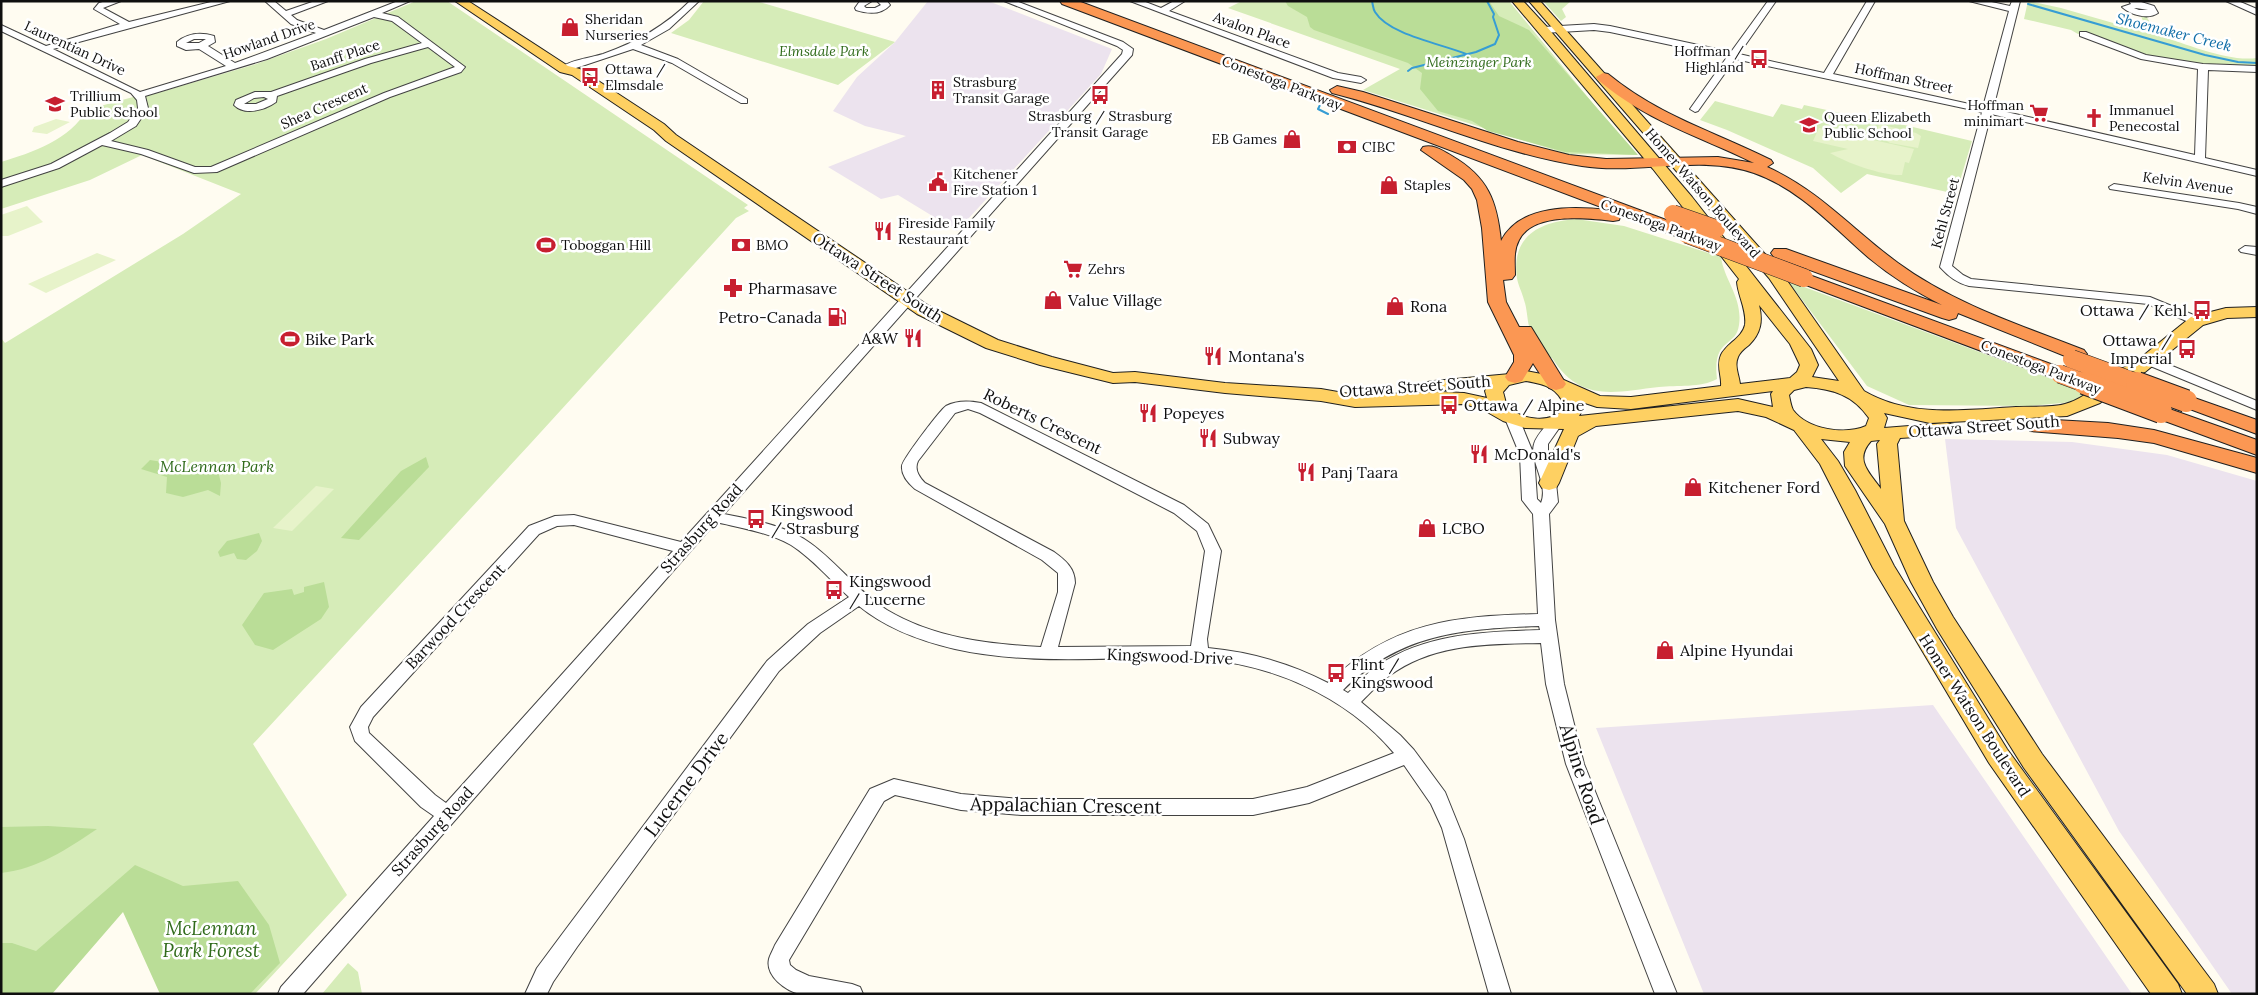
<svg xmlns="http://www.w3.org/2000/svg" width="2258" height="995" font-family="Lora,serif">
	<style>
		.industrial { fill: #ece3ee }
		.green { fill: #d6ecb8 }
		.forest { fill: #badd97 }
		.pitch { fill: #e7f3ca }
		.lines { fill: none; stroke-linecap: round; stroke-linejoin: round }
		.stream { stroke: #369dd4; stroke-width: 2 }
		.minor-casing { stroke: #424242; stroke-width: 2 }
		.major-casing { stroke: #202020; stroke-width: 2 }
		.highway-casing { stroke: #202020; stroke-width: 2 }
		.minor { fill: #fff; fill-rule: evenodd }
		.major { fill: #fed062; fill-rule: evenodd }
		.highway { fill: #fb9753; fill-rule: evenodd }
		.highway-bridge-far1-casing { stroke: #202020; stroke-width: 19; stroke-linecap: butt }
		.highway-bridge-casing { stroke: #202020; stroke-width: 24; stroke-linecap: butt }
		.highway-bridge-far1 { stroke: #fb9753; stroke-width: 18 }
		.highway-bridge { stroke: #fb9753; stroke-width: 22 }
		.labels { text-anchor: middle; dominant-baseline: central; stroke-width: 5; stroke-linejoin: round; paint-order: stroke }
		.far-poi-label { font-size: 14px; fill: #0f0f0f; stroke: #fff; text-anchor: start }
		.far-street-label { font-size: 14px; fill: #0f0f0f; stroke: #fff }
		.far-park-label { font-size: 14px; font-style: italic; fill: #306b1b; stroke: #fff }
		.far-water-label { font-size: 15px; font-style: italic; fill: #116ea8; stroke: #fff }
		.street-label { font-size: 16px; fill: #0f0f0f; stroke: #fff }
		.poi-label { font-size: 16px; fill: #0f0f0f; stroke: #fff; text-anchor: start }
		.park-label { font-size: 16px; font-style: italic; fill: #306b1b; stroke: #fff }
		.near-street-label { font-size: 19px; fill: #0f0f0f; stroke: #fff }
		.near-park-label { font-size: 19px; font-style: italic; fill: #306b1b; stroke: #fff }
	</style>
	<rect width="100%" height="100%" fill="#fffcf1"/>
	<path class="industrial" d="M928,1H988L1112,49L1101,74L957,231L898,195L881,199L828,167L906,136L865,126L833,111L857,77L895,42Z
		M1945,439L2072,442L2167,455L2257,481V994H2232L2119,831L1956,528Z
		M1933,705L2132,994H1704L1596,728Z"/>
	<path class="green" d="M416,1H447L748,205L744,208L749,211L736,218L530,444L253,744L347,895L255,994H165L127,899L1,994V338L5,343L183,234L241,194L142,155L90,180L1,209V162C31,153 72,139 86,110L133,97L157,93L253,65L326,39Z
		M704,1H756L895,42L838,85L671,33L689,20Z
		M1242,1H1509L1635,155L1567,154L1363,90L1400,69L1228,8Z
		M1543,1H1571L1562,9L1566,17L1561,21Z
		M2028,1L2061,8L2148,33L2141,16H2146L2159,36C2188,44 2227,62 2257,58V68L2205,65L2147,56L2086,34H2078L2071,30L2024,19Z
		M1715,101L1773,117L1781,104L1802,109L1804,105L1877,121L1879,119L1972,141L1956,194L1867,174L1841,193L1813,168L1727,130L1700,120Z
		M1576,219L1624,226L1721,257C1724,280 1743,298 1739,325C1736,348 1712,337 1717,379C1701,388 1677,385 1659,387C1614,392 1581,403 1552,358L1545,357C1539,347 1532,337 1529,326C1527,318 1527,308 1524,300C1522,292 1518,285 1517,278C1511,236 1539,222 1576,219Z
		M1788,281L2090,393L2073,402L2030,406L1909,405L1867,386Z
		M348,963L358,972L362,994H322Z"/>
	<path class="forest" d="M1285,1H1489L1499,16L1529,30L1638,155L1565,152L1488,131L1472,121L1438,111L1420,89L1422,73L1408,63L1314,30L1310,27L1307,17L1288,6Z
		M426,457L429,467L359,540L341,538L401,471Z
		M150,460L218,471L221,483L220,496L208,490L183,497L166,493L167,477L141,469Z
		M259,533L262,541L257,551L246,560L237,559L234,553L220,557L218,552L227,541Z
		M324,582L329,607L321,619L273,650L255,645L242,625L264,593L292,589L294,595L304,592V587Z
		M48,826L97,829C67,849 38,869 1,873V827Z
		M135,865L183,886L238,881L269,925L280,963L250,994H160L123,912L52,994H1V943H12L36,951Z"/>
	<path class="pitch" d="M56,119L70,122L47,134L32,132L34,127Z
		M1879,124L1916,133L1921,136L1918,148L1890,143L1876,134Z
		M1819,128L1914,149L1909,163L1905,162L1902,175C1883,176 1847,163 1830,153L1848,149L1813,141Z
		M27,206L43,222L8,236H1V215Z
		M97,253L116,260L46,293L28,284Z
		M316,486L334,489L292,531L273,528Z"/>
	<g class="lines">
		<path class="stream" d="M1372,1C1373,5 1373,9 1375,12C1389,35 1442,44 1466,54
			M2028,4L2205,55L2238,62L2257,63
			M1408,71L1412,68L1476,52L1495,44L1499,35L1493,17L1494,14L1487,1
			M1320,105L1318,109L1328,114"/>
		<g class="minor-casing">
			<path id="minor" d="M106,1H121L103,8L129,22L215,1H230L53,49L140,92L226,66L199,49L186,50L177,46V42C188,33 201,32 214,36L215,42L208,46L235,63L316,33L291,24L265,1H274L286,11L315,1H328L291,15L297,20L324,30L398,1H410L382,13L398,17L465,67L461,72L390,97L217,172L194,173L141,154L102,145L59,168L1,187V180L51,164L110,133L128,122L138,108L137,100L131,93L1,31V25L46,46L120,24L94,9L99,3ZM374,17L392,21L422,43L365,59L271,92H255L236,100L234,105C245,116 265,110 276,102L277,96L371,63L428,47L455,67L384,93L211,167H195L148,150L111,141L136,126L148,108L145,96L267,59ZM194,39H206L199,43H186ZM264,97L268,99L256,104H244L254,98Z
				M690,1H699L669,29L641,45L678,59L747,99V103H741L672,63L633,49L564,72L559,69C569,60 590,58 603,54C637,42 665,26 690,1Z
				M860,1H872L864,6L866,8H875L881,5L877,1H887L890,5C881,15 868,14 856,10L855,8Z
				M1004,1H1016L1123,42L1133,49L1132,55L724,514C753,520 785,525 810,543C838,563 858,592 887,610C934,638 988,644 1041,647L1058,592V573L1042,560L915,489C909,484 901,475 902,466C902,460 940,410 946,406C957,400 970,401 981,403L1184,505L1208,524L1221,551L1207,639L1208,648C1250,652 1290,663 1328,683C1392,622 1454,616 1538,614L1533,514L1522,500L1520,455L1504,416L1511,412L1518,416L1534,455L1537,499L1541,503C1549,484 1529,461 1534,444C1536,436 1545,427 1550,421H1560L1562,424L1548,444V453L1556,483L1558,502L1549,514L1555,620L1564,684L1584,764L1677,994H1655L1566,764L1546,684L1541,643C1489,644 1433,643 1389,676C1379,683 1370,693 1361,702L1400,735L1414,750L1445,792L1464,839L1511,994H1489L1442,828L1431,804L1404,765L1309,803L1253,815H1021L961,810L895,795L884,801L789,960L790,965L796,970L809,976L852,984L860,987L863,994C844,994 818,995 800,994C786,991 765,976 769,959C770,955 773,950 775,945L870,789L894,779L961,794L1021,799H1253L1307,787L1394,753C1346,696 1271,663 1197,659C1116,655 1036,667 955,649C921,641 887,629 859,606L820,633L779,671L577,947L553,982L547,994H525L537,968L563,933L767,661L808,624L849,597C830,580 813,559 791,545C768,532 741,528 716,522L303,994H278L281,987L434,816L421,807L355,741L350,727L361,707L529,526L555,516L574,515L681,542L1122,54L1123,50L1117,46ZM968,409L980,413L1174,513L1197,531L1205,551L1191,646L1058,647L1075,583C1075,568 1065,560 1054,552L925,483C919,477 914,469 918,461L955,413ZM574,525L673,551L446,803L435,795L369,733L368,727L373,717L539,534L557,526ZM1539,626L1540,630C1484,632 1427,633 1379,665C1367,672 1358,684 1348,693L1343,690C1401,633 1462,629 1539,626Z
				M1130,1H1143L1161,8L1174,1H1185L1169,11L1338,73L1361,77L1366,80L1361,83L1333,78Z
				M1768,1H1776L1739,54L1824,73L1867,1H1875L1833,74L1983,107L2009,11L1969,1H1987L2010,6L2012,1H2020L1993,109L2195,155L2198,69L2141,59L2080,36V32H2086L2146,55L2203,64L2257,66V72L2208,70L2205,158L2257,170V176L1991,114L1952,266L1963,275L1971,279L2150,297L2201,318L2203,321L2201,324H2193L2148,304L1969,286C1957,283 1948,276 1940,267L1982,112L1735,59L1698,111L1695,112L1690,109L1727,57L1610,32L1594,30L1543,33L1539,30L1543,27L1594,24L1610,26L1731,52Z
				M2129,1H2138L2154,6L2158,13C2148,20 2131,15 2122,7L2131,4ZM2134,8H2136L2148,10H2139Z
				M2226,1H2238L2257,9V15Z
				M2114,184L2239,203L2257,207V214L2238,209L2110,189L2109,187Z
				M2245,246L2257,247V255L2241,252L2239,250Z
				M2148,356L2257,401V410L2143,363L2141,360Z"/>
		</g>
		<g class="major-casing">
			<path id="major" d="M455,1H468L568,66L580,69L664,124L676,135L929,306L998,340L1052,357L1113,373L1135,372L1225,383L1321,389L1355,395L1441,392L1464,393L1487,398L1485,391L1488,386L1434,391L1428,390L1425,386L1428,382L1434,381L1510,374L1526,371L1557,377L1600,396L1631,397L1721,386C1722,376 1716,366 1721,355C1727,343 1742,338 1745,325C1747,310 1738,296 1737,282L1739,279L1653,169L1512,1H1523L1547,27L1692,197L1811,349L1818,365L1812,377L1839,381L1769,278L1529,1H1540L1781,272L1864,391C1910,418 1964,410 2016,407C2031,406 2050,408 2065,404C2092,397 2107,371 2133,364L2191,317L2226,308L2257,307V317L2227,318L2203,325L2145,372L2134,375L2100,403L2067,416L1930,423L1884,413L1887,418L1884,428L1947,423L1954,425L1956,429L1954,433L1947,435L1900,438L1897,444L1904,521L1933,582L1953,617L2042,754L2214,984L2218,994H2187L2024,768L1937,629L1911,582L1885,524L1845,466L1844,452L1850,442L1821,439L1838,461L1855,490L1894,566L2007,749L2178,984L2182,994H2151L1989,763L1873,568L1820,464L1794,430L1766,417L1738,411L1596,426L1578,436L1559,483L1556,488L1549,490L1542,488L1539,483L1564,429L1525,428L1503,421L1482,409L1464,404L1355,407L1321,401L1225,393L1135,382L1113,383L1040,365L986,348L917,314L666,141L654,130L572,75L560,72ZM1759,305L1790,344L1800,365L1797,372L1790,378L1740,384C1739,375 1734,366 1738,357C1740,352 1745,348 1749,345C1761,333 1763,321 1759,305ZM1526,381C1545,384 1558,388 1565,407C1555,425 1516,421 1506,403C1505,400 1504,395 1503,392L1509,385ZM1806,387C1833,389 1853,395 1869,418L1866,426C1845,435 1808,430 1793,410C1791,406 1790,400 1789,395L1794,390ZM1773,391L1771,394L1773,407L1738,399L1579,416L1584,407L1582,402L1597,407L1631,409ZM1880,440L1877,444L1881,489C1869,472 1854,460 1871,441Z"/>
		</g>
		<g class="highway-casing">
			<path id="highway" d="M1060,1H1078L1693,230L1696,234L1693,238H1681L1621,215L1619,220L1613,221C1587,218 1533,212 1519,240C1513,251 1515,264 1515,275L1512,279L1503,280L1506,302L1519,327H1531L1566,384L1563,388L1556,390L1549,388L1533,363L1522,381L1515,383L1508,381L1505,377L1514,362V355L1488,302L1482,228L1477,200L1472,189L1464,180L1421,150L1423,147C1434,144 1443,151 1452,156C1488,177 1497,201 1501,241C1520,204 1573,206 1609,210L1062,4Z
				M1603,73L1608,74C1659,116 1713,131 1771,160L1773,163L1767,167C1819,190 1854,231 1898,263C1954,304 2020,325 2084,350L2087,354L2084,358L2077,360L2070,358L1958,313L1956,318L1949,320L1942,318L1774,257L1771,253L1774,249H1786L1942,305C1916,292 1892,277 1869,258C1833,227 1800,189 1754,173C1700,154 1638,175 1582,166C1496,153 1416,114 1332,93L1330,90L1337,86L1363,92L1518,142L1569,155L1606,159L1718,157L1754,163C1697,135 1648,122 1598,80L1596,77Z
				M1812,276L2067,370L2070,374L2067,378L2060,380L2053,378L1806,285L1803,281L1806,277Z
				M2186,395L2257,420V434L2179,405L2176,401L2179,397Z
				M2161,406L2257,440V455L2154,417L2151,412L2154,407Z
				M2037,419L2108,423L2154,430L2257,458V473L2154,443L2118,438L2030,431L2026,426L2030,421Z"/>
		</g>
		<use href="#minor" class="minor"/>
		<use href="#major" class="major"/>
		<use href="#highway" class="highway"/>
		<g class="highway-bridge-far1-casing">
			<path id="highway-bridge-far1" d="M1673,214L1716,229
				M1687,234L1804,278
				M2072,359L2140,384
				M2060,374L2087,384"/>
		</g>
		<g class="highway-bridge-casing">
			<path id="highway-bridge" d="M2084,383L2161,412
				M2137,383L2186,401"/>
		</g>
		<use href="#highway-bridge-far1" class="highway-bridge-far1"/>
		<use href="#highway-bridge" class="highway-bridge"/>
	</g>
	<defs>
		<g id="shop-bare" transform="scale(1.5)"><path d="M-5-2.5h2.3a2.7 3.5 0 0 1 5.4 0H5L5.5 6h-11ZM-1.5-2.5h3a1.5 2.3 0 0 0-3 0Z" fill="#c71f30" stroke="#fff" stroke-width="2.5" paint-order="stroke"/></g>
		<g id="bus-bare" transform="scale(1.5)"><path d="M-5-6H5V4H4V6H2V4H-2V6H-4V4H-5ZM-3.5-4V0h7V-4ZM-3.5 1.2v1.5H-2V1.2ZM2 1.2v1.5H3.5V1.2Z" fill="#c71f30" stroke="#fff" stroke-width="2.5" paint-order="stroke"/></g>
		<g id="building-bare" transform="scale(1.5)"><path d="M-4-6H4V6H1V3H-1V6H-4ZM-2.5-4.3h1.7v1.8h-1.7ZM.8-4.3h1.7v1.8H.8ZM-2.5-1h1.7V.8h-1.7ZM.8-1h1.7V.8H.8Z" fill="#c71f30" stroke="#fff" stroke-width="2.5" paint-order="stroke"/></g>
		<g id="school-bare" transform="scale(1.5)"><path d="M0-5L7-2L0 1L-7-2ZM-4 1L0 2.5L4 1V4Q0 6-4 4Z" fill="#c71f30" stroke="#fff" stroke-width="2.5" paint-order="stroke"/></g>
		<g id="supermarket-bare" transform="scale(1.5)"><path d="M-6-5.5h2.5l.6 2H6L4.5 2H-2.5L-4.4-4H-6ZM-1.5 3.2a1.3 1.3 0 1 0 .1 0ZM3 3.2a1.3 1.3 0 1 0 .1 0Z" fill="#c71f30" stroke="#fff" stroke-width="2.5" paint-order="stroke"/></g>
		<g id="church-bare" transform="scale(1.5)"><path d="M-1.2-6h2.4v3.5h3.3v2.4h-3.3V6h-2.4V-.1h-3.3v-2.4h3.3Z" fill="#c71f30" stroke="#fff" stroke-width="2.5" paint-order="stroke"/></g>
		<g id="bank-bare" transform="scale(1.5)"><path d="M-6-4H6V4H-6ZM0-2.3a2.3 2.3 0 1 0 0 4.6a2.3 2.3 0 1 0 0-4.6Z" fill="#c71f30" stroke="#fff" stroke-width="2.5" paint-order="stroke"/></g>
		<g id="civic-bare" transform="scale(1.5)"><path d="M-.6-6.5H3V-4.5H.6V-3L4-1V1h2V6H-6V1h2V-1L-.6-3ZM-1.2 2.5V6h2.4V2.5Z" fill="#c71f30" stroke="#fff" stroke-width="2.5" paint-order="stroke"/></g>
		<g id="restaurant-bare" transform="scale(1.5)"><path d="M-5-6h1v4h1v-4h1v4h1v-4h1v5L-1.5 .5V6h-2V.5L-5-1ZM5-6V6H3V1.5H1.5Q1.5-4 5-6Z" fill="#c71f30" stroke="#fff" stroke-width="2.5" paint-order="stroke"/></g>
		<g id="stadium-bare" transform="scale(1.5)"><path d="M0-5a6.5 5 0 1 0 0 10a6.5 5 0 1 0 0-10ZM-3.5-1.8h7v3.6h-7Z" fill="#c71f30" stroke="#fff" stroke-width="2.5" paint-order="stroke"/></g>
		<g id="pharmacy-bare" transform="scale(1.5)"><path d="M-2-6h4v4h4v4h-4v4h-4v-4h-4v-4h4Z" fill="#c71f30" stroke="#fff" stroke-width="2.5" paint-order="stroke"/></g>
		<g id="fuel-bare" transform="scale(1.5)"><path d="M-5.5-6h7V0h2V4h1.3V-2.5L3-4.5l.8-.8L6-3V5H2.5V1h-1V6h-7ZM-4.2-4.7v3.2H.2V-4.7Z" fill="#c71f30" stroke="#fff" stroke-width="2.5" paint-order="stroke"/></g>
	</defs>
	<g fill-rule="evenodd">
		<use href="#shop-bare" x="570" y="27"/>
		<use href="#bus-bare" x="1759" y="59"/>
		<use href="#bus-bare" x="590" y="77"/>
		<use href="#building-bare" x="938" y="90"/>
		<use href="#bus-bare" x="1100" y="95"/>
		<use href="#school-bare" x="55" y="104"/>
		<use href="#supermarket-bare" x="2039" y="113"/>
		<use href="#church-bare" x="2094" y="118"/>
		<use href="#school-bare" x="1809" y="125"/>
		<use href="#shop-bare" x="1292" y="139"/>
		<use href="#bank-bare" x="1347" y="147"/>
		<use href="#civic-bare" x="938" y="182"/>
		<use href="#shop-bare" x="1389" y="185"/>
		<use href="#restaurant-bare" x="883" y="231"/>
		<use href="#stadium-bare" x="546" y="245"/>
		<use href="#bank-bare" x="741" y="245"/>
		<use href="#supermarket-bare" x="1073" y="269"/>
		<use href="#pharmacy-bare" x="733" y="288"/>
		<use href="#shop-bare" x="1053" y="300"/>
		<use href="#shop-bare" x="1395" y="306"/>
		<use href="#bus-bare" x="2202" y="310"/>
		<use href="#fuel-bare" x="837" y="317"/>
		<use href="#restaurant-bare" x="913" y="338"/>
		<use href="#stadium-bare" x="290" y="339"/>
		<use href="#bus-bare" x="2187" y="349"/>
		<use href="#restaurant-bare" x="1213" y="356"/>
		<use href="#bus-bare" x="1449" y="405"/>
		<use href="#restaurant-bare" x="1148" y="413"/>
		<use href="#restaurant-bare" x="1208" y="438"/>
		<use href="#restaurant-bare" x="1479" y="454"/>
		<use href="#restaurant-bare" x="1306" y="472"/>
		<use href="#shop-bare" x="1693" y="487"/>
		<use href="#bus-bare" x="756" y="519"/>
		<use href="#shop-bare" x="1427" y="528"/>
		<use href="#bus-bare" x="834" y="590"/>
		<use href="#shop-bare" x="1665" y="650"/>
		<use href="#bus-bare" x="1336" y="673"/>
	</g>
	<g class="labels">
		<g class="far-poi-label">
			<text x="585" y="19">Sheridan<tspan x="585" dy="16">Nurseries</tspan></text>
			<text x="1744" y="51" text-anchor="end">Hoffman /<tspan x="1744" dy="16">Highland</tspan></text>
			<text x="605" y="69">Ottawa /<tspan x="605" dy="16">Elmsdale</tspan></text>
			<text x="953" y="82">Strasburg<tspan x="953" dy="16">Transit Garage</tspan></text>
			<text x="70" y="96">Trillium<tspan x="70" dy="16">Public School</tspan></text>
			<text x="2024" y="105" text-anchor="end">Hoffman<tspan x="2024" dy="16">minimart</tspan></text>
			<text x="2109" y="110">Immanuel<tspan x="2109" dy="16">Penecostal</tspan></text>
			<text x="1100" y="116" text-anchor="middle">Strasburg / Strasburg<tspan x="1100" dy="16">Transit Garage</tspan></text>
			<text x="1824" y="117">Queen Elizabeth<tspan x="1824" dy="16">Public School</tspan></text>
			<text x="1277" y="139" text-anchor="end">EB Games</text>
			<text x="1362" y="147">CIBC</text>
			<text x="953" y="174">Kitchener<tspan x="953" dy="16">Fire Station 1</tspan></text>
			<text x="1404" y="185">Staples</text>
			<text x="898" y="223">Fireside Family<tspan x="898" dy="16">Restaurant</tspan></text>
			<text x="561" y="245">Toboggan Hill</text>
			<text x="756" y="245">BMO</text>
			<text x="1088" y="269">Zehrs</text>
		</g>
		<g class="far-street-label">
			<text transform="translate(1252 30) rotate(20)">Avalon Place</text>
			<text transform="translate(269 39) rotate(-19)">Howland Drive</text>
			<text transform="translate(75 48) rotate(25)">Laurentian Drive</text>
			<text transform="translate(345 55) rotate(-18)">Banff Place</text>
			<text transform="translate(1904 78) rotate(12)">Hoffman Street</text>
			<text transform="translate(1282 83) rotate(21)">Conestoga Parkway</text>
			<text transform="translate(324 106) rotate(-24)">Shea Crescent</text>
			<text transform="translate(2188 183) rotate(8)">Kelvin Avenue</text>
			<text transform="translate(1703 193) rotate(49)">Homer Watson Boulevard</text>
			<text transform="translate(1945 213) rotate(-75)">Kehl Street</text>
			<text transform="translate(1661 225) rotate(20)">Conestoga Parkway</text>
			<text transform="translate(2041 367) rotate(21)">Conestoga Parkway</text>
		</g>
		<g class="far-park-label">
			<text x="824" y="51">Elmsdale Park</text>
			<text x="1479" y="62">Meinzinger Park</text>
		</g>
		<g class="far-water-label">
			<text transform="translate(2174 32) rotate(14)">Shoemaker Creek</text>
		</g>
		<g class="street-label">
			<text transform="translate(878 277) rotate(33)">Ottawa Street South</text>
			<text transform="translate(1415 386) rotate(-4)">Ottawa Street South</text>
			<text transform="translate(1043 421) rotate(26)">Roberts Crescent</text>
			<text transform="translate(1984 426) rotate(-4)">Ottawa Street South</text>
			<text transform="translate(701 528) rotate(-48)">Strasburg Road</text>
			<text transform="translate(455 616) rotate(-47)">Barwood Crescent</text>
			<text transform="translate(1170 656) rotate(2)">Kingswood Drive</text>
			<text transform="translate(1975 715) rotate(57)">Homer Watson Boulevard</text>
			<text transform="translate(432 831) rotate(-48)">Strasburg Road</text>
		</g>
		<g class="poi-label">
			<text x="748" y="288">Pharmasave</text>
			<text x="1068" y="300">Value Village</text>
			<text x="1410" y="306">Rona</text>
			<text x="2187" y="310" text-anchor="end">Ottawa / Kehl</text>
			<text x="822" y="317" text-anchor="end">Petro-Canada</text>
			<text x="898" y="338" text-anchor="end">A&amp;W</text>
			<text x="305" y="339">Bike Park</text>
			<text x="2172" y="340" text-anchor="end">Ottawa /<tspan x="2172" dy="18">Imperial</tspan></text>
			<text x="1228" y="356">Montana's</text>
			<text x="1464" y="405">Ottawa / Alpine</text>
			<text x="1163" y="413">Popeyes</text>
			<text x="1223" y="438">Subway</text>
			<text x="1494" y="454">McDonald's</text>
			<text x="1321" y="472">Panj Taara</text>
			<text x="1708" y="487">Kitchener Ford</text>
			<text x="771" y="510">Kingswood<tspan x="771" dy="18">/ Strasburg</tspan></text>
			<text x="1442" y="528">LCBO</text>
			<text x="849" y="581">Kingswood<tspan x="849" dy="18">/ Lucerne</tspan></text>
			<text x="1680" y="650">Alpine Hyundai</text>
			<text x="1351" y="664">Flint /<tspan x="1351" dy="18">Kingswood</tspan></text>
		</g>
		<g class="park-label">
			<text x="217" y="466">McLennan Park</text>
		</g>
		<g class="near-street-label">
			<text transform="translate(1582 774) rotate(72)">Alpine Road</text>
			<text transform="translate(686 784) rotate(-53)">Lucerne Drive</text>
			<text transform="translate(1066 805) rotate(1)">Appalachian Crescent</text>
		</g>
		<g class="near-park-label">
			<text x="211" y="928">McLennan<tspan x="211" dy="22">Park Forest</tspan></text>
		</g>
	</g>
	<rect width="2258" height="995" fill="none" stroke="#0f0f0f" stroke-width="5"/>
</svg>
